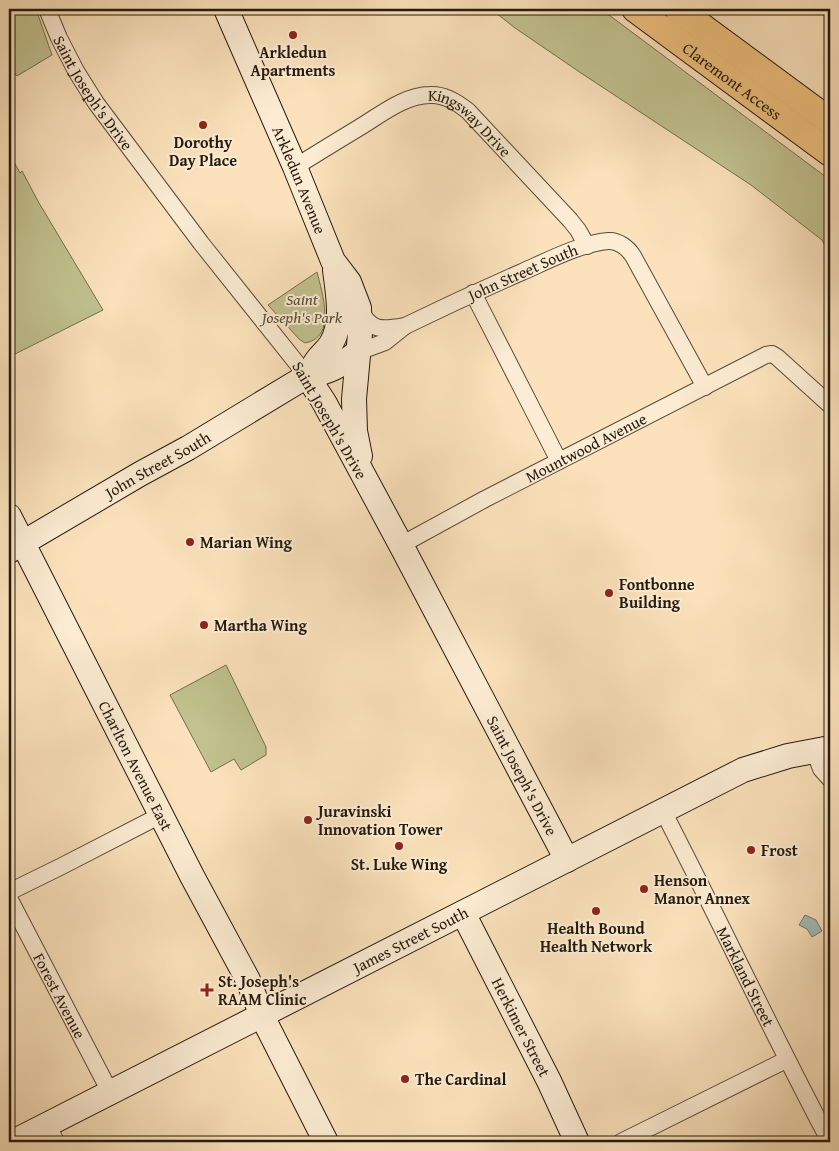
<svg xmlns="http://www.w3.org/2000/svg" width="839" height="1151" font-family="'Gentium Book Plus',serif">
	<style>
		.green { fill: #c1c28f; stroke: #736e4e }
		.water { fill: #a2bcba; stroke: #707b75 }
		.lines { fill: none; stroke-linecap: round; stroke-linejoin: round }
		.street-casing { stroke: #5a4b39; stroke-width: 18 }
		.secondary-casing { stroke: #25190d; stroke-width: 26 }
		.primary-casing { stroke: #25190d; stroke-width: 28 }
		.street { stroke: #fcecd3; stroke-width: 16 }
		.secondary { stroke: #fcecd3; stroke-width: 24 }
		.primary { stroke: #eec17e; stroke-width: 26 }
		.poi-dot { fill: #8f2418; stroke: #fcecd3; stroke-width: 2 }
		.labels { text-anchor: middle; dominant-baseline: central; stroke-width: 4; stroke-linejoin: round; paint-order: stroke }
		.poi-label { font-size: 16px; font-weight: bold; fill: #25190d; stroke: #fcecd3; text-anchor: start }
		.street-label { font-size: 16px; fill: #25190d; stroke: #fcecd3 }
		.park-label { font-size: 16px; font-style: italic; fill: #544c34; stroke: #fcecd3 }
	</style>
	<rect width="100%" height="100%" fill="#fbe2bc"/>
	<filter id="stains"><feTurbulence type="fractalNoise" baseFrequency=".004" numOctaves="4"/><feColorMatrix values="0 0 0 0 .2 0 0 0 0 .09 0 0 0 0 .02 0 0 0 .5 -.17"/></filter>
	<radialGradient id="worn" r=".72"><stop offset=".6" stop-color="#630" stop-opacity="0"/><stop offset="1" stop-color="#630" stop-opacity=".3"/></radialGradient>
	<path class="green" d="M9,9H36L52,55L17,76L9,66Z
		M491,9H601L830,180V255L822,240L751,185L581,73L515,28Z
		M9,153L20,173L22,171L39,203L103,310L9,357Z
		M317,272C322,292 337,338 305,343L299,339L268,305Z
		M226,665L266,747V755L241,770L234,759L211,772L170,695Z"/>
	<path class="water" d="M805,915L816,920L822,931L812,937L807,929L799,925Z"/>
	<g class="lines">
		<g class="street-casing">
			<g id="street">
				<path id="s1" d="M47,9L59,38L76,71L96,103L201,243L307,376"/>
				<path id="s2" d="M295,167C316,154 337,141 357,129C379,116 404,95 430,95C444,94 457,102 468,111L570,220L578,230L587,246"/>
				<path d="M473,293L559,461"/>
				<path id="s3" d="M359,308C371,332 381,330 405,326C444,307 483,289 522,272C547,261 582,243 608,241C618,240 628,248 633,256L705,387"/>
				<path d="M358,352L385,342L405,326"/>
				<path id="s4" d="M401,545L485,499L766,355L772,354L777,357L830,405"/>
				<path d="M814,750L821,769L830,779"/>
				<path id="s5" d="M663,811C720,921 772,1033 830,1142"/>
				<path d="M9,892L60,867L161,815"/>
				<path id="s6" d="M9,898L110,1092"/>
				<path d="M48,1125L56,1142"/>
				<path d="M621,1142L786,1060"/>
			</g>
		</g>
		<g class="secondary-casing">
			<g id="secondary">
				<path id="s7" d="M226,9L295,167L333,261L349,282L359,308L360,334L354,399L355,431L360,456"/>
				<path id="s8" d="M307,376L324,402L401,545L567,860"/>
				<path d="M307,376C331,372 339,366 358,352"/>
				<path id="s9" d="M9,516L192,876L248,980L262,1016L326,1142"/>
				<path id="s10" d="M9,551L140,474L188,448L307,376C311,371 314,364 318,359C322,354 327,350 331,344C344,322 338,295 335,270"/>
				<path id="s11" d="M463,913L549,1081L577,1142"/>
				<path id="s12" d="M13,1142L743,770L788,756L830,748"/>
			</g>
		</g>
		<g class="primary-casing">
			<g id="primary">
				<path id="s13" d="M635,9L830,153"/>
				<path d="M678,9L830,121"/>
			</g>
		</g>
		<use href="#street" class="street"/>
		<use href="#secondary" class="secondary"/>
		<use href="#primary" class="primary"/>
	</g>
	<g class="poi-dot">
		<circle cx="293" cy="35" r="5"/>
		<circle cx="203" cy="125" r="5"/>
		<circle cx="190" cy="542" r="5"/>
		<circle cx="609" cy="593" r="5"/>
		<circle cx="204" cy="625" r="5"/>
		<circle cx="308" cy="820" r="5"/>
		<circle cx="399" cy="846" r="5"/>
		<circle cx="751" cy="850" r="5"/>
		<circle cx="644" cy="889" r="5"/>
		<circle cx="596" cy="911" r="5"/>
		<path d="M204.5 982.5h5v5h5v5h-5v5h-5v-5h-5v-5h5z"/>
		<circle cx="405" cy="1079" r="5"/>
	</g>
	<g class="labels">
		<g class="poi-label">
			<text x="293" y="52" text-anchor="middle">Arkledun<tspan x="293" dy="18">Apartments</tspan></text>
			<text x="203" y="142" text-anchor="middle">Dorothy<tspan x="203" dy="18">Day Place</tspan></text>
			<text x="200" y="542">Marian Wing</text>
			<text x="619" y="584">Fontbonne<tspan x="619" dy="18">Building</tspan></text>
			<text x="214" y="625">Martha Wing</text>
			<text x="318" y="811">Juravinski<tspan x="318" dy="18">Innovation Tower</tspan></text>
			<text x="761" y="850">Frost</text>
			<text x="399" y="864" text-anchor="middle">St. Luke Wing</text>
			<text x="654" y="880">Henson<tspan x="654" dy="18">Manor Annex</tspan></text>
			<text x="596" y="928" text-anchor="middle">Health Bound<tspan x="596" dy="18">Health Network</tspan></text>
			<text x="218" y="981">St. Joseph's<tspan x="218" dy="18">RAAM Clinic</tspan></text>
			<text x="415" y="1079">The Cardinal</text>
		</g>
		<g class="street-label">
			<text stroke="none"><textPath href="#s13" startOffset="121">Claremont Access</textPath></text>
			<text stroke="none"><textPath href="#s1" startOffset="96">Saint Joseph's Drive</textPath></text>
			<text stroke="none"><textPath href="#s2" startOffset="204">Kingsway Drive</textPath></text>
			<text stroke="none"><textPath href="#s7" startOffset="186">Arkledun Avenue</textPath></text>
			<text stroke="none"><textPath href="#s3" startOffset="185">John Street South</textPath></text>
			<text transform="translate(330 420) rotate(60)">Saint Joseph's Drive</text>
			<text stroke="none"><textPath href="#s4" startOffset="209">Mountwood Avenue</textPath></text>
			<text stroke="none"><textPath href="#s10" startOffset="172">John Street South</textPath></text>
			<text stroke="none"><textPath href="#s9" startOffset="280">Charlton Avenue East</textPath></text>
			<text stroke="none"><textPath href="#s8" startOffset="454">Saint Joseph's Drive</textPath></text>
			<text stroke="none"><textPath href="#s12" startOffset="446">James Street South</textPath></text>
			<text stroke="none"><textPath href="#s5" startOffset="185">Markland Street</textPath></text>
			<text stroke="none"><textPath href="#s6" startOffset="110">Forest Avenue</textPath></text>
			<text stroke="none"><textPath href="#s11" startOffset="128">Herkimer Street</textPath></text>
		</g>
		<g class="park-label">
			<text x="302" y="299">Saint<tspan x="302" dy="18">Joseph's Park</tspan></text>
		</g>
	</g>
	<rect width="839" height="1151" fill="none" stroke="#fbe2bc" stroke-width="30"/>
	<rect x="10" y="10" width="819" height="1131" fill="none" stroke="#25190d" stroke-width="2.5"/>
	<rect x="15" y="15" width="809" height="1121" fill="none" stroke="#25190d"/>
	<rect width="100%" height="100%" filter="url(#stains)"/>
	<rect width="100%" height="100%" fill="url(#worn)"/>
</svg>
